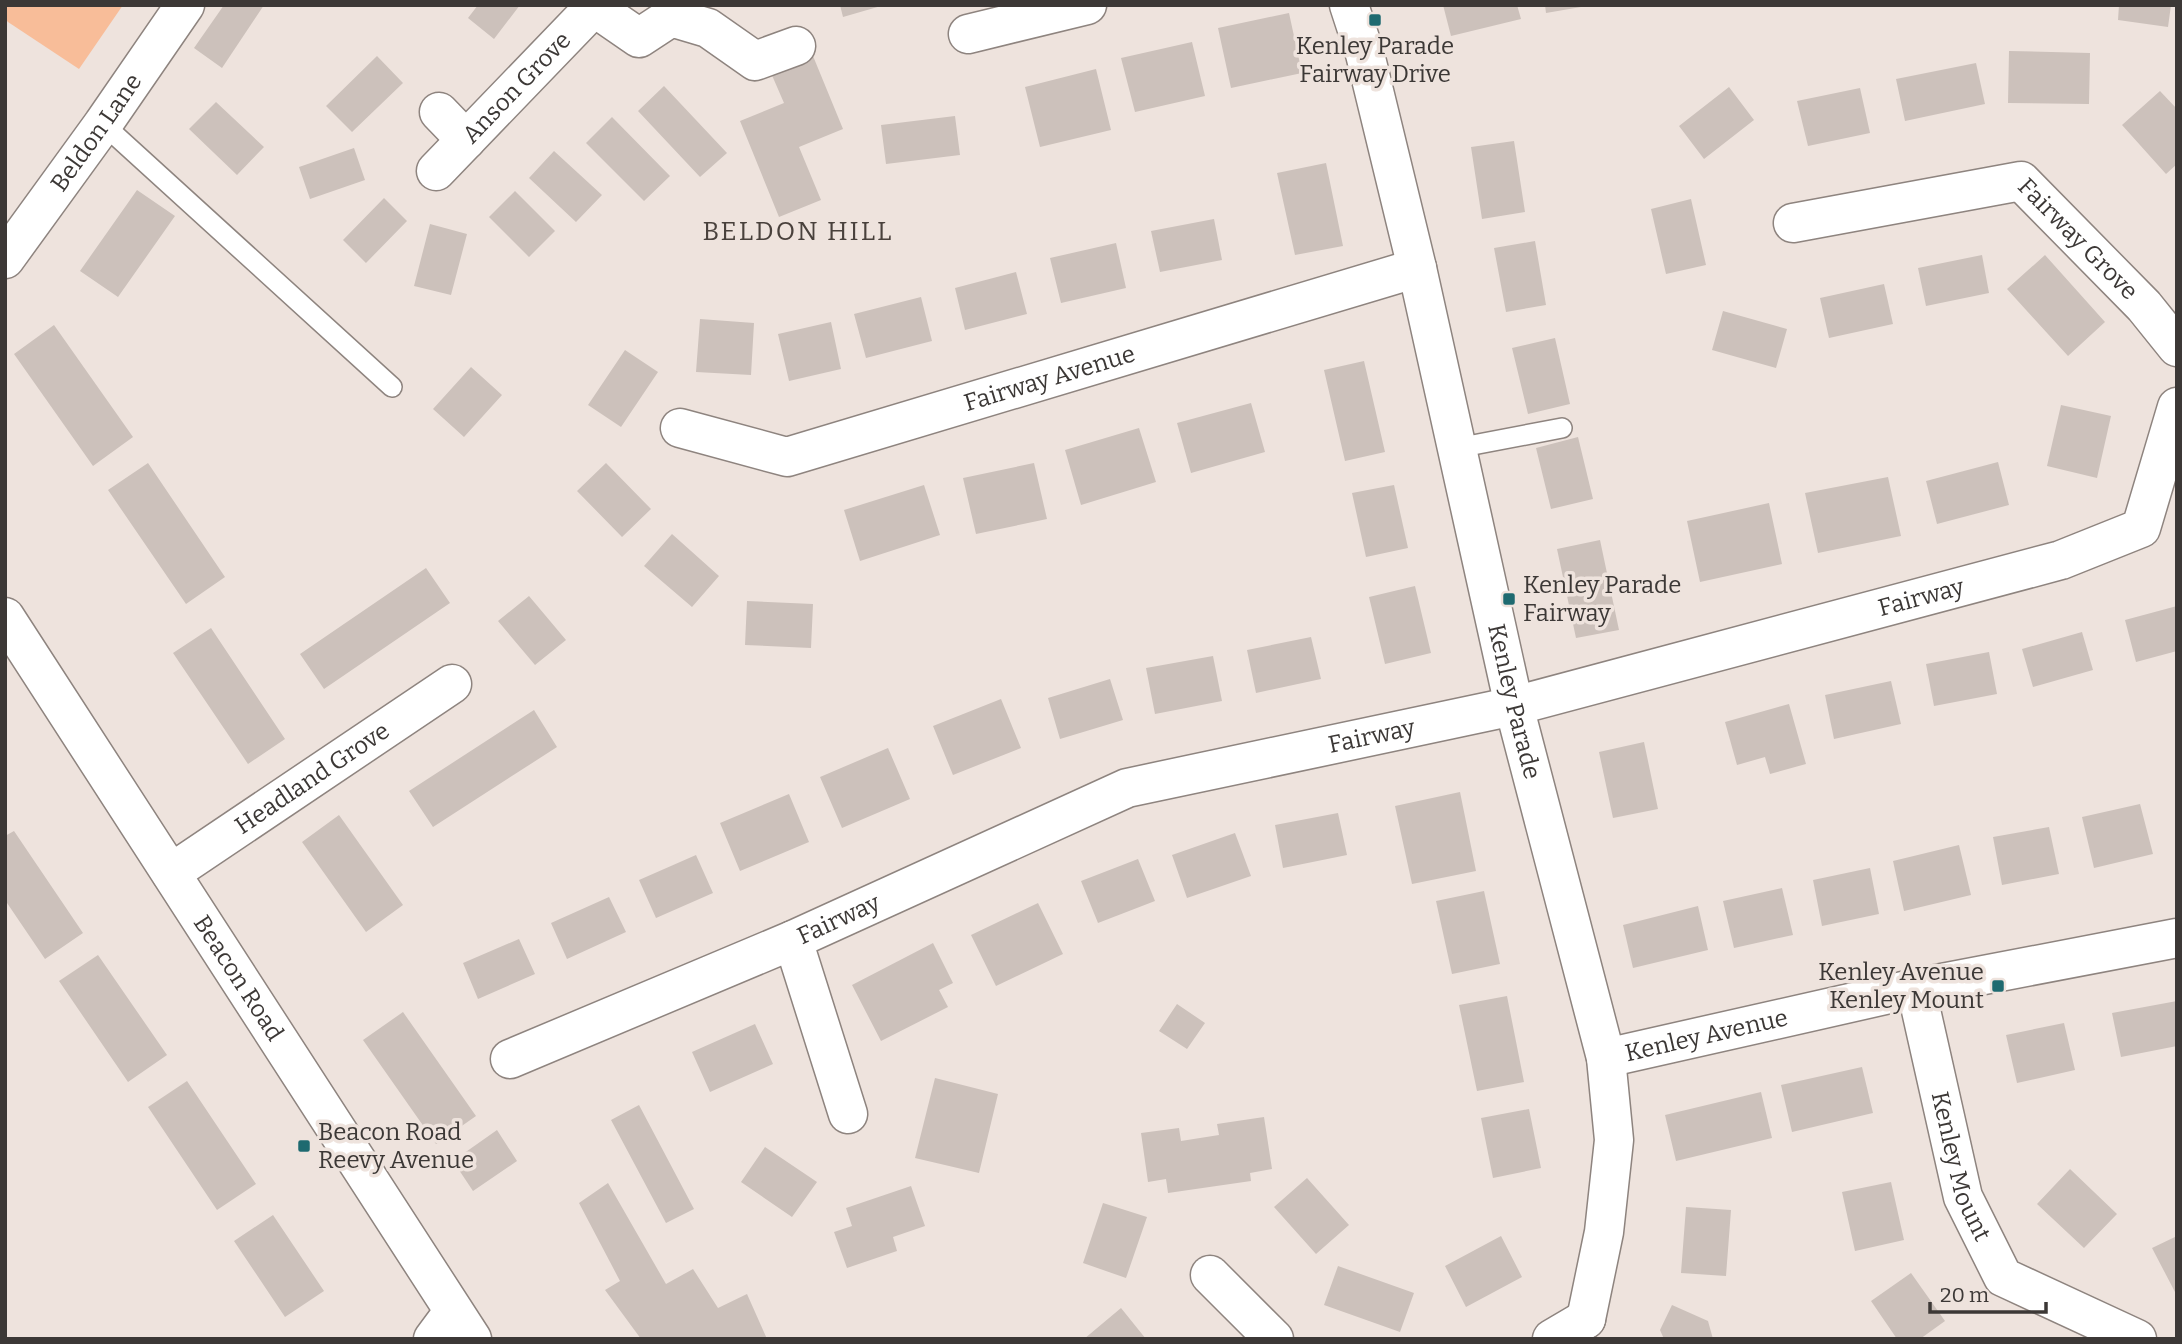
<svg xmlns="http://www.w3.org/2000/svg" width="2182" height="1344" font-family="Bitter,serif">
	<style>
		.green { fill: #f8bd99 }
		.building { fill: #ccc1bb }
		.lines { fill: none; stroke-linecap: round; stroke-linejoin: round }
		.service-casing { stroke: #8e847f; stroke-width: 22 }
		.minor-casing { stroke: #8e847f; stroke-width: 41 }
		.secondary-casing { stroke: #8e847f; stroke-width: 41 }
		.service { stroke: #fff; stroke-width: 19 }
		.minor { stroke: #fff; stroke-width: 38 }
		.secondary { stroke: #fff; stroke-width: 38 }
		.poi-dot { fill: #1e6a70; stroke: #eee3dd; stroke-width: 2.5 }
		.labels { text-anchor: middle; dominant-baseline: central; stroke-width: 7; stroke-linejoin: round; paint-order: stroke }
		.poi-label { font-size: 24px; fill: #3c3836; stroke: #eee3dd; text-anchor: start }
		.street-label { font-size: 24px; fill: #3c3836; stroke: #eee3dd }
		.neighbourhood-label { font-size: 26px; letter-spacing: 2px; fill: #49413c; stroke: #eee3dd }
	</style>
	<rect width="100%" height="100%" fill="#eee3dd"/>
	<path class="green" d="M5,5H123L79,69L8,22L5,19Z"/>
	<path class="building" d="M224,5H264L222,68L194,48Z
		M478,5H520L494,39L468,18Z
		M840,5H881V6L843,17Z
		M1443,5H1517L1521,19L1451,36Z
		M1545,5H1581V7L1546,13Z
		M2119,5H2171L2168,27L2118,20Z
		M1289,13L1302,73L1231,88L1218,28Z
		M1192,42L1205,96L1135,112L1121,58Z
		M2009,51L2090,53L2089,104L2008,103Z
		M377,56L403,83L352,132L326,106Z
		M813,56L843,129L799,147L821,200L779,217L740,121L784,103L771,73Z
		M1976,63L1985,104L1905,121L1896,79Z
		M1096,69L1111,130L1040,147L1025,87Z
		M664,86L727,153L700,177L638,111Z
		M1729,87L1754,120L1704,159L1679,126Z
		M1860,88L1870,133L1808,146L1797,101Z
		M2160,91L2177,109V164L2166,174L2122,125Z
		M216,102L264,147L237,175L189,129Z
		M955,116L960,155L886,164L881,125Z
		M612,117L670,176L644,201L586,143Z
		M1514,141L1525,212L1482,219L1471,147Z
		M354,148L365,180L310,199L299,167Z
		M554,151L602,195L576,222L529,178Z
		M1326,163L1343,246L1295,255L1277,173Z
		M137,190L175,216L118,297L80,271Z
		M515,191L555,231L529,257L489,217Z
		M384,198L407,221L366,263L343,240Z
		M1691,199L1706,265L1666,274L1651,209Z
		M1214,219L1222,260L1160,272L1151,231Z
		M430,224L467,234L451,295L414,286Z
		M1535,241L1546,305L1506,312L1494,248Z
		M1116,243L1126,288L1061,303L1050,258Z
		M1982,255L1989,293L1926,306L1918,268Z
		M2045,255L2105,322L2068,356L2007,289Z
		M1016,272L1027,314L965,330L955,288Z
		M1884,284L1893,324L1829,338L1820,298Z
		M921,297L932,341L866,358L854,314Z
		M1723,311L1787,329L1776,368L1712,350Z
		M700,319L754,323L751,375L696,372Z
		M831,322L841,369L789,381L778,334Z
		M54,325L133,437L93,466L14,354Z
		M1555,338L1570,404L1528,414L1512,348Z
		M625,350L658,372L621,427L588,405Z
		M1364,361L1385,452L1345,461L1324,370Z
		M471,367L502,395L464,437L433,409Z
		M1251,403L1265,452L1191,473L1177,423Z
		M2061,405L2111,416L2097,478L2047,466Z
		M1139,428L1156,482L1081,505L1065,450Z
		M1578,437L1593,499L1551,509L1536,448Z
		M1998,462L2009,505L1937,524L1926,481Z
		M148,463L225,577L186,604L108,490Z
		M606,463L651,509L622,537L577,491Z
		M1034,463L1047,519L976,534L963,478Z
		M1888,477L1901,536L1818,553L1805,493Z
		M924,485L940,535L860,561L844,510Z
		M1394,485L1408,548L1366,557L1352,493Z
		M1769,503L1782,564L1700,582L1687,521Z
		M672,534L719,576L692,607L644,566Z
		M1600,540L1619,630L1576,638L1557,549Z
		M426,568L450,603L324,689L300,654Z
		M1415,586L1431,653L1385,664L1369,597Z
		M529,596L566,640L535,665L498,621Z
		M747,601L813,604L811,648L745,645Z
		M2177,606V651L2136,662L2125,620Z
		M211,628L285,739L248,764L173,653Z
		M2082,632L2093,670L2033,687L2022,649Z
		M1311,637L1321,679L1256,693L1247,650Z
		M1989,652L1997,694L1934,706L1926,664Z
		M1213,656L1222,701L1155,714L1146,668Z
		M1110,679L1123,720L1060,739L1048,698Z
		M1891,681L1901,724L1834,739L1825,695Z
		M1001,699L1021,748L953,775L933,726Z
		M1789,704L1806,764L1770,774L1765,757L1737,765L1725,722Z
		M534,710L557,747L433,827L409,791Z
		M1644,742L1658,809L1613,818L1599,752Z
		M888,748L910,799L842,828L820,777Z
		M1460,792L1476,871L1412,884L1395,806Z
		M789,794L809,842L740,871L720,823Z
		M2140,804L2153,854L2094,868L2082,817Z
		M1338,813L1347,855L1283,868L1275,825Z
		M339,815L403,905L366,932L302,842Z
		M2049,827L2059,874L2002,885L1993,837Z
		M14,831L83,933L45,959L5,900V836Z
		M1235,833L1251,876L1187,898L1172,855Z
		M1959,845L1971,895L1904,911L1893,861Z
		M696,855L713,893L656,918L639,880Z
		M1138,859L1155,901L1098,923L1081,881Z
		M1870,868L1879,914L1822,926L1813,880Z
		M1782,888L1793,935L1734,948L1723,901Z
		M1484,891L1500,964L1452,974L1436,901Z
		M609,897L626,932L567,959L551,923Z
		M1038,903L1063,954L996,986L971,935Z
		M1698,906L1708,950L1633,968L1623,925Z
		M519,939L535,974L478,999L463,963Z
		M933,943L953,983L939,990L948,1007L881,1041L852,985Z
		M98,955L167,1055L128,1082L59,981Z
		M1507,996L1524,1082L1477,1091L1459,1005Z
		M2177,1001V1046L2121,1057L2112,1013Z
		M1177,1004L1205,1023L1187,1049L1159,1031Z
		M403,1012L476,1116L436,1144L363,1040Z
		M2064,1023L2075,1070L2017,1083L2006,1035Z
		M755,1024L773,1064L710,1092L692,1052Z
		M1862,1067L1873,1113L1792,1132L1781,1085Z
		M935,1078L998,1094L979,1173L915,1158Z
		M187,1081L256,1184L217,1210L148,1107Z
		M1761,1092L1772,1138L1676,1161L1665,1115Z
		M639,1105L694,1209L666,1223L611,1120Z
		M1529,1109L1541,1168L1493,1178L1481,1118Z
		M1264,1117L1272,1169L1250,1173L1251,1181L1168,1193L1166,1179L1148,1182L1141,1133L1179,1128L1181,1141L1219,1135L1217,1124Z
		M497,1130L517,1161L473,1191L453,1161Z
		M765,1147L817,1182L792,1217L741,1182Z
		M2070,1169L2117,1214L2084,1248L2037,1204Z
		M1307,1178L1349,1225L1316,1254L1274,1207Z
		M1891,1182L1904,1240L1855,1251L1842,1192Z
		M608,1183L666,1284L693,1269L718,1308L747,1294L767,1339H641L605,1290L620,1281L579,1203Z
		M911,1186L925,1226L893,1237L897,1251L847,1268L834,1232L852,1226L846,1208Z
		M1103,1203L1147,1217L1126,1278L1083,1263Z
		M1686,1207L1731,1210L1726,1276L1681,1273Z
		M273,1215L324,1291L285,1317L234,1241Z
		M1501,1236L1522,1277L1466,1307L1445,1266Z
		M2177,1236V1291L2175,1292L2152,1248Z
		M1338,1266L1414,1293L1400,1332L1324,1305Z
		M1911,1273L1945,1321L1920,1339H1897L1871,1301Z
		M1672,1305L1708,1321L1713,1339H1664L1660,1330Z
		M1121,1308L1146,1339H1084Z"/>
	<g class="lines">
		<g class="service-casing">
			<path id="service" d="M103,124L392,387
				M1457,448L1562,428"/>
		</g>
		<g class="minor-casing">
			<g id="minor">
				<path id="s1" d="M1349,5L1365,54L1417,268L1514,706L1606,1058L1614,1140L1604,1232L1586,1319"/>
				<path d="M594,7L639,38L671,17L708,28L755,61L796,46"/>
				<path d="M968,34L1087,5"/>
				<path d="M439,112L466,140"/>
				<path id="s2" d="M436,171L594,7L592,5"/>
				<path id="s3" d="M1793,223L2021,181L2144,306L2177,347"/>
				<path id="s4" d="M5,259L103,124L185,5"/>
				<path id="s5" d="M680,428L787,457L1417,268"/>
				<path id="s6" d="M171,873L452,684"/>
				<path d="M793,940L848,1114"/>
				<path id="s7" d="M1916,988L1963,1197L2003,1277L2137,1339"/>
				<path id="s8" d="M1606,1058L1916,988L2177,938"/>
				<path id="s9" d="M510,1059L793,940L1127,788L1514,706L2061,560L2141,528L2177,407"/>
				<path d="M1210,1275L1274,1339"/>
				<path d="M433,1339L453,1312"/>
				<path d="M1552,1339L1586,1319"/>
			</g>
		</g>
		<g class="secondary-casing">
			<g id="secondary">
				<path id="s10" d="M5,617L472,1339"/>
			</g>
		</g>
		<use href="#service" class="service"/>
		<use href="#minor" class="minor"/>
		<use href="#secondary" class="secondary"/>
	</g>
	<g class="poi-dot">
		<rect x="1368" y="13" width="14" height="14" rx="3.5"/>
		<rect x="1502" y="592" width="14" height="14" rx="3.5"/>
		<rect x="1991" y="979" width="14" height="14" rx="3.5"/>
		<rect x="297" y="1139" width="14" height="14" rx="3.5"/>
	</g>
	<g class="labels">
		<g class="poi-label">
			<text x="1375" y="46" text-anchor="middle">Kenley Parade<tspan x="1375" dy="28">Fairway Drive</tspan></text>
			<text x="1523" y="585">Kenley Parade<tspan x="1523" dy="28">Fairway</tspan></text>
			<text x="1984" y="972" text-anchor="end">Kenley Avenue<tspan x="1984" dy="28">Kenley Mount</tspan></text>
			<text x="318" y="1132">Beacon Road<tspan x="318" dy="28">Reevy Avenue</tspan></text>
		</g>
		<g class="street-label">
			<text stroke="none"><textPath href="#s2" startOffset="116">Anson Grove</textPath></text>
			<text stroke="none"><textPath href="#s4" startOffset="156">Beldon Lane</textPath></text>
			<text stroke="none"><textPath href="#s3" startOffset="313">Fairway Grove</textPath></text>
			<text stroke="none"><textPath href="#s5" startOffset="385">Fairway Avenue</textPath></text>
			<text stroke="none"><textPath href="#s9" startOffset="1491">Fairway</textPath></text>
			<text stroke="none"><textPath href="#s1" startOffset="716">Kenley Parade</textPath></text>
			<text stroke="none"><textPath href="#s9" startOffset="924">Fairway</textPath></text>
			<text stroke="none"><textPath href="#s6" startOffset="170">Headland Grove</textPath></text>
			<text stroke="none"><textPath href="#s9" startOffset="357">Fairway</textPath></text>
			<text stroke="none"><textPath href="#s10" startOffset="430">Beacon Road</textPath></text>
			<text stroke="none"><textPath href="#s8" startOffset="103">Kenley Avenue</textPath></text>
			<text stroke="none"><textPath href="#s7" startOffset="184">Kenley Mount</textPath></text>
		</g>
		<g class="neighbourhood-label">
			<text x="798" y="231">BELDON HILL</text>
		</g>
	</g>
	<rect width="2182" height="1344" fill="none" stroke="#3c3836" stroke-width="14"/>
	<path d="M1930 1302v10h116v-10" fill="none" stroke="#3c3836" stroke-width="3.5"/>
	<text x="1940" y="1302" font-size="21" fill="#3c3836" stroke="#eee3dd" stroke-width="5" paint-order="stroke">20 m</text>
</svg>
